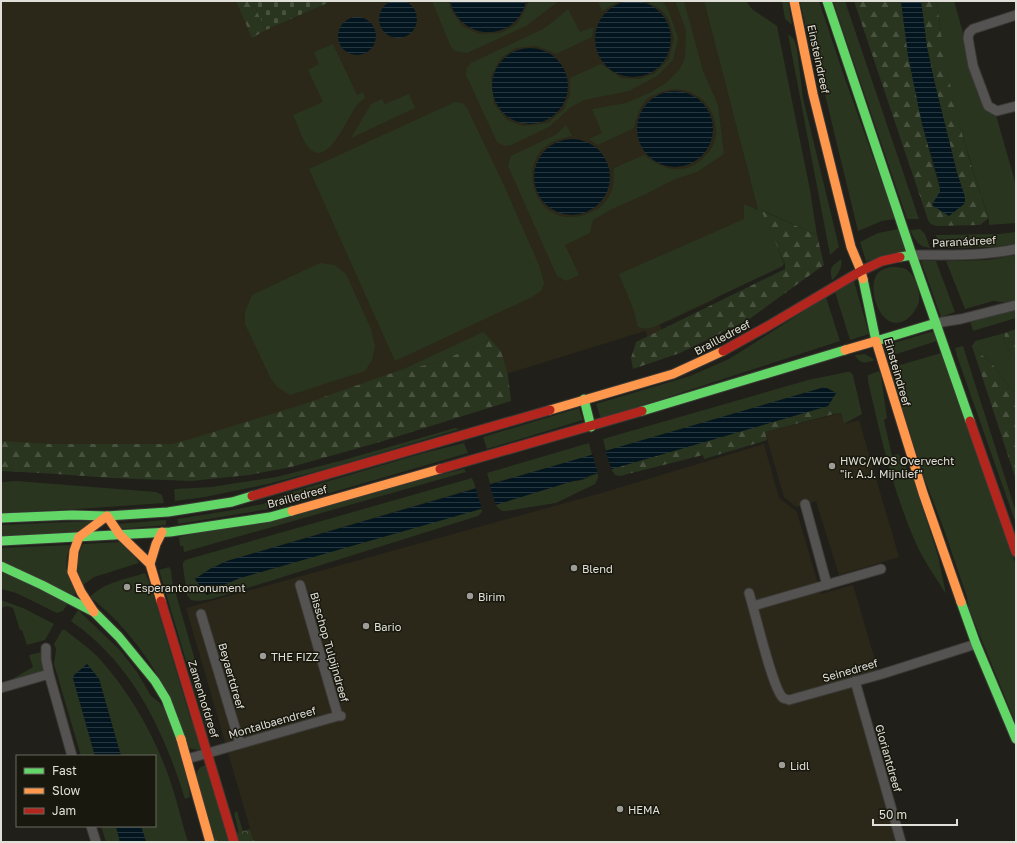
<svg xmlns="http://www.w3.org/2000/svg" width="1017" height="843" font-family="'Golos Text',sans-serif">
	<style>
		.built { fill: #2b2819 }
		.green { fill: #29351f }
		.forest { fill: url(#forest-firs) }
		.cemetery { fill: url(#cemetery-stones) }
		.park { fill: url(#park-crowns) }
		.water { fill: url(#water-rules) }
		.pier { fill: #201f1a }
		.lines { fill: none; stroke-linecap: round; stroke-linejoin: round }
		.street-casing { stroke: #3a3935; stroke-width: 11 }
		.fast-casing { stroke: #3a3935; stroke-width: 11 }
		.slow-casing { stroke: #3a3935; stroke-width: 11 }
		.jam-casing { stroke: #3a3935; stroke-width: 11 }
		.street { stroke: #555351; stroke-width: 9 }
		.fast { stroke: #63d668; stroke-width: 9 }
		.slow { stroke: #ff974d; stroke-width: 9 }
		.jam { stroke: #b3261e; stroke-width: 9 }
		.poi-dot { fill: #9d9c96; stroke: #19180e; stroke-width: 1.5 }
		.labels { text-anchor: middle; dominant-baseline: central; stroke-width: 3; stroke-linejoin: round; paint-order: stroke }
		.street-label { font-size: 11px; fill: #e0dfd8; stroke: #19180e }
		.poi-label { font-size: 11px; fill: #e0dfd8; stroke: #19180e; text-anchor: start }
	</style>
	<defs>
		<pattern id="forest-firs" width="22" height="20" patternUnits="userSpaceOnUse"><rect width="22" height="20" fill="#29351f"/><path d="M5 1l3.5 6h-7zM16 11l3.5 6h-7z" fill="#48523f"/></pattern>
		<pattern id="cemetery-stones" width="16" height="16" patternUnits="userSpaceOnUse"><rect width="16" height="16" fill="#29351f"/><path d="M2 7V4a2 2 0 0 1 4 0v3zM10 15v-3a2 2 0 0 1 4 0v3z" fill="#48523f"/></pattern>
		<pattern id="park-crowns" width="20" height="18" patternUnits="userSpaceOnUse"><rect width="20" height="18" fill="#29351f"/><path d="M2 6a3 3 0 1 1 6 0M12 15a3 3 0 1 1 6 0" fill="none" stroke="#48523f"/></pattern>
		<pattern id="water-rules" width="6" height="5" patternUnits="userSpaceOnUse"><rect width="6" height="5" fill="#031620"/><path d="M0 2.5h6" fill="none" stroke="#273740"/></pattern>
	</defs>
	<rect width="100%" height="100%" fill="#201f1a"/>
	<path class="built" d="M1,1H252L266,30L332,1H704L758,210L740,283L710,302L660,325L664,334L649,341L645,331L206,467L1,451Z
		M841,413L845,424L859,420L899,557L839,575L816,501L796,507L784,497L765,432Z
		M764,444L779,498L797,512L821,594L853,585L880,677L857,684L900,842H254L186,608L605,492Z"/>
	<path class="green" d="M432,1H449L450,8L462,26L479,34L501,33L517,24L528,4V1H559L526,26L467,53L455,51L451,47Z
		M598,1H621L616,3L602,11Z
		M646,1H663L669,12L678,38L673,60L657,76L629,91L584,100L571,107L549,127L511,145L505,146L497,142L466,75L467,68L471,63L541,30L550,24L568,9L580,32L594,27L592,37L556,54L550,51L536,46L515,48L501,58L491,76L494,104L507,120L523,126L548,123L564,109L570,95V78L601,64L621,78L639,79L654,74L669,59L674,39L669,19L660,9Z
		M675,1H684L703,71L718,105L724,154L697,172L673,180L646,194L612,209L593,220L590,233L565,245L579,275L566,281L557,276L508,166L511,156L557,134L566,125L572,136C567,137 562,138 557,140C510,157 535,238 592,212C602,208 611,197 613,186C614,181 613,174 614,168L644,155C658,166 676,175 694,165C705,158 715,148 716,134C718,102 686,79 657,94C654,95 650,96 648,98C640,105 636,118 634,128L598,145L589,139L602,133L592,109L626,103L649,93L666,83L679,70L685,58L686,30Z
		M704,1H746L752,9L777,26L810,190L817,235L762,210L784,263L783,266L656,326C649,329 645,329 638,327L634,311L619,274L744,219V204L758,210Z
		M782,1H788L792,25L785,19Z
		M800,1H819L844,76L895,219L882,221L858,231L820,74L809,41Z
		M833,1H845L919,219H907Z
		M937,1H954L984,106L996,115L1016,185V223L989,225V218L977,183L955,110L943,50Z
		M788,34L794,39L797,49L803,98L839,247L830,255Z
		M333,44L357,95L363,92L365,98C363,100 360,102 358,104C349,113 329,168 310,149C302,141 298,125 293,115L323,102L308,70L319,64L314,52Z
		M409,94L415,108L351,138L371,104L382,99L385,104Z
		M455,102L462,103L467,108L502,181L539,265L544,283L542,290L532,297L395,361L309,169Z
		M898,229L907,255L866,261L860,242L878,233Z
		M920,229L925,234L930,248C918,247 915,240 910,230Z
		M1016,232V244L994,247L941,248L936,235L999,234Z
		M1016,255V301L1009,303L993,301L965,309L946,261L988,260Z
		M841,259C843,267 838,275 832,280C829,267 831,267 841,259Z
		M921,261H936L955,312L941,317Z
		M320,263L335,265L346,274L371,329L375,346L372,360L365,371L290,395L277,387L270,377L245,324V312L252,295Z
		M890,267C895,267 901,267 906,269C916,275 922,295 918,305C915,311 910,318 904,321C879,333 865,284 879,272C882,269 887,268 890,267Z
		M854,281L869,334L850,340L835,292Z
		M826,297L840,341L601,419L596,404L690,376L729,359Z
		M1016,308V318L973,331L970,321Z
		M934,331L937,341L887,357L884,346Z
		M483,332L491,340L438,362L392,373L408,367Z
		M1005,333C1003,345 1008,349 1016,358V393L1011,389L993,365L972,346L975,341Z
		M963,346L1016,512V524L957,356L955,348Z
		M941,353L1016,565V724L969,609L967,597L943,527L923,475L890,368Z
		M865,354L875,360C865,363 860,365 855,355Z
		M879,371L881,376L887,418L884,420L892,456L898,454L913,478L938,556L946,594C937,580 927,565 919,550C894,496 881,439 868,381V375Z
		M847,372H850L853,375L862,414L844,424L841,413L834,414L828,406L836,393L825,387L606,451L603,439L808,380Z
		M579,408L583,420L487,449L483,437Z
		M455,428L460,429L333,467L268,484L205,497L175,501L174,490L175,489L211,487L276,477L340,461Z
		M464,443L468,453L309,499L275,508L178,524L177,519L227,511L263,504L288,493L420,454Z
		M589,443L592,455L490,484L487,473Z
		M464,469L466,472L184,552L183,546H180L179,537Z
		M598,473V478L595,484L556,503L506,511H502L495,505L573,481C582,482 589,476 598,473Z
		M472,478L476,488L227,561L210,569L195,579L207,595L223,585L240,578L482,508V512L478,516L212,599L198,601L191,600L187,595L183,567V563L185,560Z
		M17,481L156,492L162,495L164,503L93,508L1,513V482Z
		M166,520V525L121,529L117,524Z
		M93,521L79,532L1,536V525Z
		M121,542L135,557L139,563L94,577L83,585C75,573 77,556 83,544Z
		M70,545C63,568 67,571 76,592L73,597L1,562V548Z
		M169,567L171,570L172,580L217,737L211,734L205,724L159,570Z
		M1,569L68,603L63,611L57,613L16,593L1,589Z
		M145,573L151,587L190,717L204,748L197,750L189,748C179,725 171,700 159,678C144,650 115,616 90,597C104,582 127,579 145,573Z
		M1,600L23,608L54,624L45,640L27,645L22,630H20L13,608L7,606L1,608Z
		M78,610L120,650L137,672L151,696L159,702L166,711L185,766L190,797L185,799C164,731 132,663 72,622L71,621Z
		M62,630H65C76,639 88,647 98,657C131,693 157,740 172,786C178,805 182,823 188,842H146L141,826H155V756H121L99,679L87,664L73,678L95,756H81L54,664L56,649L54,644Z
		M41,652L44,665L43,671L9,681L33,667L29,655Z
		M209,764L232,842H214L196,775C198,767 202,766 209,764Z
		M237,811L246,842H241L234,813Z
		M101,826H116L120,842H106Z"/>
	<path class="forest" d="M236,1H252L266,30L252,38Z
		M854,1H901C910,73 925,147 949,216L965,203V197L957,173L934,80L927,47L921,1H937C945,78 963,145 989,218L980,225L936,226L931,224L928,220Z
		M761,210L817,235L824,265L748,320L680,353L633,369L631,358L636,342L785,269V264Z
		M1016,329V358C1008,350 1003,344 1005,333Z
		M491,340L501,351L508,375L511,401L380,442L291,467L249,475L191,481L112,478L56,474L1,471V441L50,444H172L191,439L304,404L392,373L438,362Z
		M972,346L993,365L1011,389L1016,393V480Z
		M828,406L834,414L765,432L767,440L704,459L703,455L620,476L615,475L611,469Z"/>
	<path class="cemetery" d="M252,1H332L266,30Z"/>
	<path class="park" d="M250,829L254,842H205Z"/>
	<path class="water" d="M379 19a19 19 0 1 1 38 0a19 19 0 1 1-38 0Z
		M595 39a38 38 0 1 1 76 0a38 38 0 1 1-76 0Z
		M450,1H526C517,43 460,42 450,1Z
		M901,1H921L927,47L934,80L957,173L965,197V203L949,216L932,205L940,191L939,182L922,124L908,56Z
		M338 36a19 19 0 1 1 38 0a19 19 0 1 1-38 0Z
		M492 86a38 38 0 1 1 76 0a38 38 0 1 1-76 0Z
		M637 129a38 38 0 1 1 76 0a38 38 0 1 1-76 0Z
		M534 177a38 38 0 1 1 76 0a38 38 0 1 1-76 0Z
		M825,387L836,393L828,406L588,476L584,479L573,481L495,505L240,578L223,585L207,595L195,579L210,569L227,561Z
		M87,664L99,679L121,756H95L73,678L74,675Z
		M116,826H141L146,842H120Z"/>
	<path class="pier" d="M605,449L612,471L598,475L592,453Z
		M489,482L496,506L482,510L475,486Z"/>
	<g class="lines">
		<g class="street-casing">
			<path id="street" d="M1016,15L973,29L969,33L968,38L973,66L988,106L997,111L1016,106
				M912,255C944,255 985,256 1016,249
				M936,323L961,319L1016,305
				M805,504L827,585
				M300,585L338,716
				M749,593C755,611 772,688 783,698C785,699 787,699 789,700L882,674L976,644
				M753,606L881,569
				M201,614L240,744
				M46,648V659L49,674L72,756
				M855,681L901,842
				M1,688L49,674
				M187,759L338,716H341
				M91,826L96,842"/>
		</g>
		<g class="fast-casing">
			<path id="fast" d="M827,1L912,255
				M900,257L912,255L970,421
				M863,279L876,341L936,323
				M584,399L591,427
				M642,411L845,350
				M1,518L72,515L107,516L168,512L232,502L252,496
				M1,541L170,532L270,517L292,511
				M1,566L42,585L94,612L119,637L155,681L166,699L181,739
				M961,602L976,644L1016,739"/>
		</g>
		<g class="slow-casing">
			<path id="slow" d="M794,1L813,94L851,247L861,271L863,279
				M845,350L876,341L923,493L961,602
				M550,410L673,374L723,351
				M292,511L440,469
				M150,564L156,544L162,532
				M94,612L81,592L72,572L74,551L79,537L107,516L120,535L150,564L161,601
				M181,739L210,842"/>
		</g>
		<g class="jam-casing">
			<path id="jam" d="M723,351L768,326L861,271L882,261L900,257
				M970,421L1016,552
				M440,469L642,411
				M252,496L550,410
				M161,601L234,842"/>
		</g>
		<use href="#street" class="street"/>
		<use href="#fast" class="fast"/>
		<use href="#slow" class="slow"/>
		<use href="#jam" class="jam"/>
	</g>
	<g class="poi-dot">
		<circle cx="832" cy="466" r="4"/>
		<circle cx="574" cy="568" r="4"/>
		<circle cx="127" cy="587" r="4"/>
		<circle cx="470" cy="596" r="4"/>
		<circle cx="366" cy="626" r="4"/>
		<circle cx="263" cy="656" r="4"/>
		<circle cx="782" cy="765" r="4"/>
		<circle cx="620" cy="809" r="4"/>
	</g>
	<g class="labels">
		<g class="street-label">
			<text transform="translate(819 59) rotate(78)">Einsteindreef</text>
			<text transform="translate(964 241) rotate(-3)">Paranádreef</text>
			<text transform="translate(722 337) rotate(-28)">Brailledreef</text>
			<text transform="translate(898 372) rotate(74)">Einsteindreef</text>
			<text transform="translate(297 496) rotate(-15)">Brailledreef</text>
			<text transform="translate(330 647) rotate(74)">Bisschop Tulpijndreef</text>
			<text transform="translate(850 670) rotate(-16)">Seinedreef</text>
			<text transform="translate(232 676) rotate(74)">Beyaertdreef</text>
			<text transform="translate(204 699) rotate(73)">Zamenhofdreef</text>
			<text transform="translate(272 722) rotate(-16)">Montalbaendreef</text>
			<text transform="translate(889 758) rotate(74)">Gloriantdreef</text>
		</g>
		<g class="poi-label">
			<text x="840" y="460">HWC/WOS Overvecht<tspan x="840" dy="13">"ir. A.J. Mijnlief"</tspan></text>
			<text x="582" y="568">Blend</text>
			<text x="135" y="587">Esperantomonument</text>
			<text x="478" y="596">Birim</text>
			<text x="374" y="626">Bario</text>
			<text x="271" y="656">THE FIZZ</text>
			<text x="790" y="765">Lidl</text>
			<text x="628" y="809">HEMA</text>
		</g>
	</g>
	<rect width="1017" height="843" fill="none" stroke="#e0dfd8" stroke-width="4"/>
	<rect x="16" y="755" width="140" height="72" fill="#19180e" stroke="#69685f"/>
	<rect x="24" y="768" width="20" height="6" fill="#63d668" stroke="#69685f"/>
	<text x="52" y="775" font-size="12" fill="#e0dfd8">Fast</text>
	<rect x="24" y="788" width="20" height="6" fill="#ff974d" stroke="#69685f"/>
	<text x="52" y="795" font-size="12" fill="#e0dfd8">Slow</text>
	<rect x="24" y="808" width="20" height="6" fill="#b3261e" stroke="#69685f"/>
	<text x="52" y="815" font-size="12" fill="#e0dfd8">Jam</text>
	<path d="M873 819v6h84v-6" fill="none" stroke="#e0dfd8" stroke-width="2"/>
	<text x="879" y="819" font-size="12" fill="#e0dfd8" stroke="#19180e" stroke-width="3" paint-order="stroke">50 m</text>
</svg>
